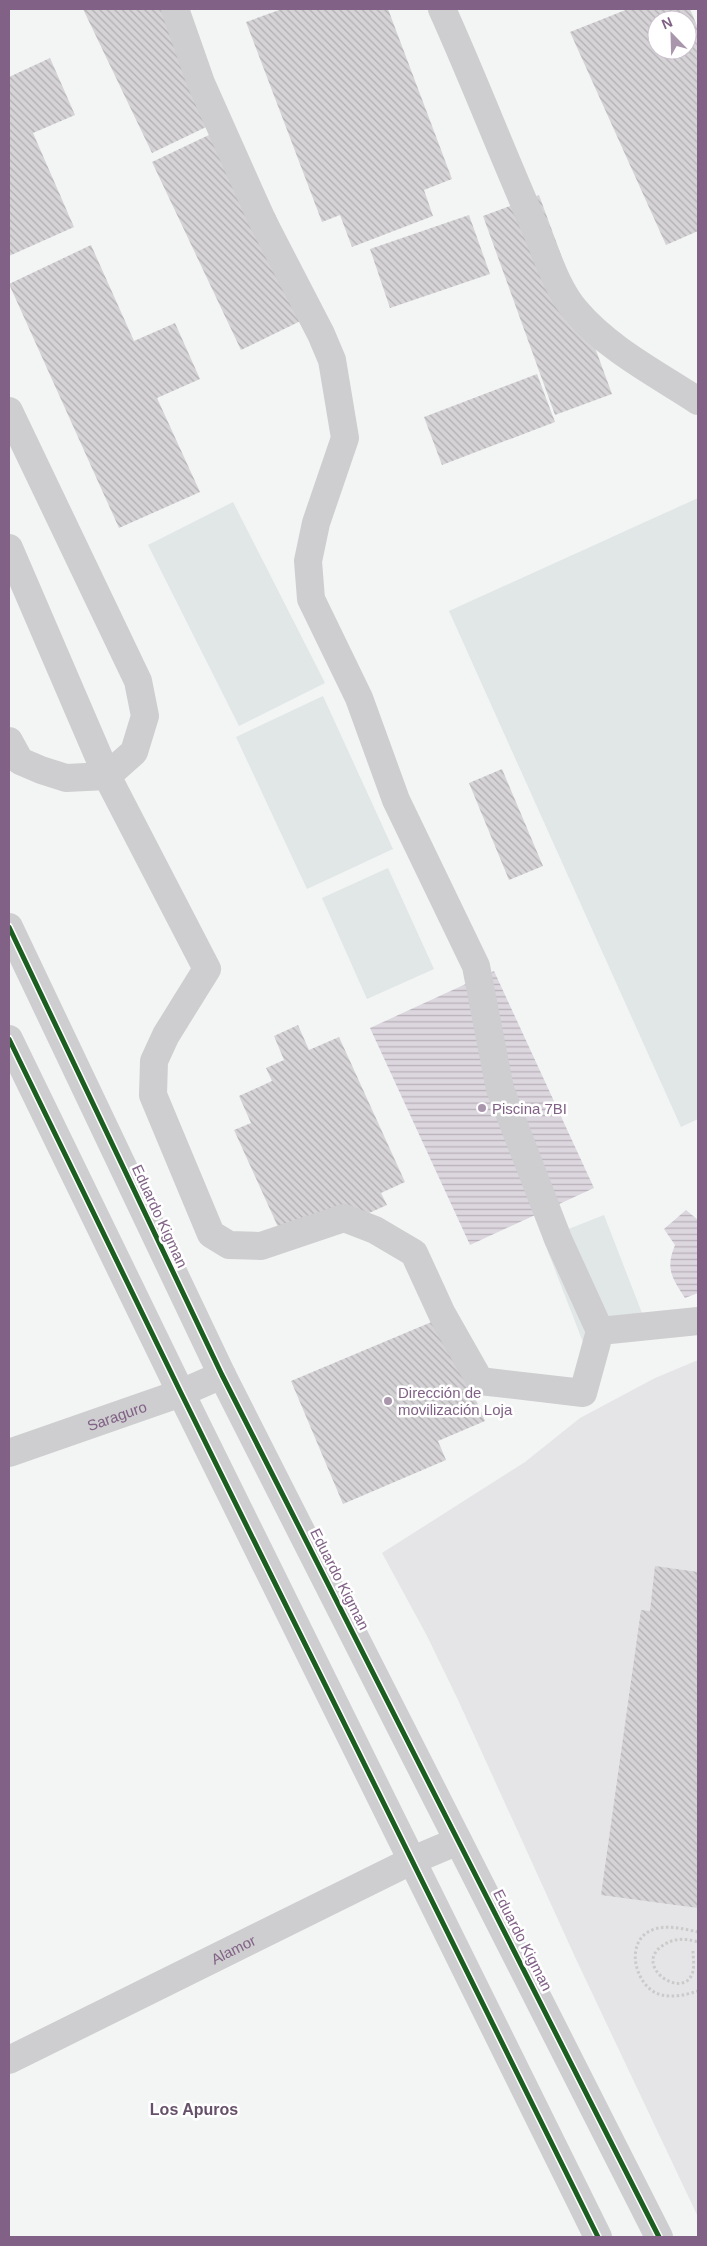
<svg xmlns="http://www.w3.org/2000/svg" width="707" height="2246" font-family="Helvetica,sans-serif">
	<style>
		.built { fill: #e5e5e7 }
		.pitch { fill: #e0e7e6 }
		.water { fill: url(#water-rules) }
		.building { fill: url(#building-back-hatch); fill-rule: evenodd }
		.lines { fill: none; stroke-linecap: round; stroke-linejoin: round }
		.path { stroke: #cbcacb; stroke-width: 3; stroke-dasharray: 2.5 2.5; stroke-linecap: butt }
		.minor { stroke: #cecdcf; stroke-width: 28 }
		.cycleway-casing { stroke: #fff; stroke-width: 8 }
		.cycleway { stroke: #1b5e20; stroke-width: 5 }
		.poi-dot { fill: #a995ac; stroke: #fff; stroke-width: 2 }
		.labels { text-anchor: middle; dominant-baseline: central; stroke-width: 5; stroke-linejoin: round; paint-order: stroke }
		.poi-label { font-size: 15px; fill: #816286; stroke: #fff; text-anchor: start }
		.street-label { font-size: 15px; fill: #816286; stroke: #fff }
		.neighbourhood-label { font-size: 16px; font-weight: bold; fill: #67516a; stroke: #fff }
	</style>
	<defs>
		<pattern id="water-rules" width="6" height="5" patternUnits="userSpaceOnUse" patternTransform="scale(1.25)"><rect width="6" height="5" fill="#dcd6df"/><path d="M0 2.5h6" fill="none" stroke="#b8b1ba"/></pattern>
		<pattern id="building-back-hatch" width="6" height="6" patternUnits="userSpaceOnUse" patternTransform="scale(1.25)"><rect width="6" height="6" fill="#d5d3d6"/><path d="M-1 5l2 2M0 0l6 6M5-1l2 2" fill="none" stroke="#b2afb3"/></pattern>
	</defs>
	<rect width="100%" height="100%" fill="#f3f5f4"/>
	<path class="built" d="M698,1360V2217L575,1957L458,1700L427,1636L382,1553L525,1462L580,1418L655,1378Z"/>
	<path class="pitch" d="M698,498V1119L681,1127L449,611Z
		M233,502L325,683L239,726L148,545Z
		M323,696L393,849L307,889L236,737Z
		M388,868L434,969L367,999L322,898Z
		M604,1215L647,1326L586,1350L543,1239Z"/>
	<path class="water" d="M494,971L594,1188L470,1245L370,1028Z
		M686,1210L698,1220V1293L685,1298C672,1278 665,1269 675,1245L664,1229Z"/>
	<path class="building" d="M83,9H176L227,117L152,153Z
		M282,9H388L452,179L424,190L433,216L352,247L340,215L322,222L246,22Z
		M628,9H690L698,28V231L666,245L570,32ZM657,20H687V50H657Z
		M50,58L75,115L33,133L74,227L9,256V77Z
		M232,124L321,311L241,350L152,162Z
		M539,195L612,394L555,415L483,216Z
		M469,215L490,274L390,308L370,249Z
		M91,245L134,341L175,323L200,379L157,398L200,492L119,528L9,284Z
		M537,374L555,422L442,465L424,417Z
		M502,769L543,866L509,880L469,783Z
		M298,1025L309,1050L339,1037L405,1182L381,1193L387,1205L288,1249L234,1130L251,1123L239,1096L272,1081L266,1068L284,1060L274,1036Z
		M441,1318L485,1421L438,1441L446,1460L343,1504L291,1381Z
		M655,1566L698,1572V1908L601,1895L641,1610L650,1611Z"/>
	<g class="lines">
		<path class="path" d="M698,1932C684,1929 667,1924 652,1930C625,1941 634,1982 656,1993C669,1999 686,1995 698,1991
			M693,1951C693,1958 695,1967 692,1974C682,2000 633,1966 662,1946C673,1938 685,1938 698,1942"/>
		<g class="minor">
			<path d="M175,9L201,83L262,220L321,334L332,360L345,438L316,523L308,561L311,599L359,698L396,800L476,966L500,1089L558,1239L600,1331"/>
			<path d="M442,9C475,82 503,156 536,230C547,256 557,289 576,311C608,349 657,374 698,401"/>
			<path d="M9,411L138,681L145,716L134,752L107,776L66,778L41,770L20,761L9,741"/>
			<path d="M9,548L107,776L207,969L166,1035L154,1061L153,1095L211,1234L229,1245L261,1246L344,1218L375,1230L414,1253L442,1314L480,1381L583,1393L600,1331L698,1321"/>
			<path d="M9,927L222,1375L659,2237"/>
			<path d="M9,1039L181,1393L598,2237"/>
			<path id="s1" d="M9,1453L181,1393L222,1375"/>
			<path id="s2" d="M9,2060L413,1860L458,1841"/>
		</g>
		<g class="cycleway-casing">
			<path id="cycleway" d="M9,927L222,1375L659,2237
				M9,1039L181,1393L598,2237"/>
		</g>
		<use href="#cycleway" class="cycleway"/>
	</g>
	<g class="poi-dot">
		<circle cx="482" cy="1108" r="5"/>
		<circle cx="388" cy="1401" r="5"/>
	</g>
	<g class="labels">
		<g class="poi-label">
			<text x="492" y="1108">Piscina 7BI</text>
			<text x="398" y="1392">Dirección de<tspan x="398" dy="17">movilización Loja</tspan></text>
		</g>
		<g class="street-label">
			<text transform="translate(160 1216) rotate(65)">Eduardo Kigman</text>
			<text stroke="none"><textPath href="#s1" startOffset="114">Saraguro</textPath></text>
			<text transform="translate(340 1579) rotate(63)">Eduardo Kigman</text>
			<text transform="translate(523 1940) rotate(63)">Eduardo Kigman</text>
			<text stroke="none"><textPath href="#s2" startOffset="250">Alamor</textPath></text>
		</g>
		<g class="neighbourhood-label">
			<text x="194" y="2109">Los Apuros</text>
		</g>
	</g>
	<rect width="707" height="2246" fill="none" stroke="#816286" stroke-width="20"/>
	<g transform="translate(672 35) rotate(337)"><circle r="24" fill="#ffffff" stroke="#cdc0cf"/>
	<path d="M0-4L9 19L0 12L-9 19Z" fill="#a995ac"/>
	<text y="-8" font-size="14" font-weight="bold" text-anchor="middle" fill="#816286">N</text>
	</g>
</svg>
